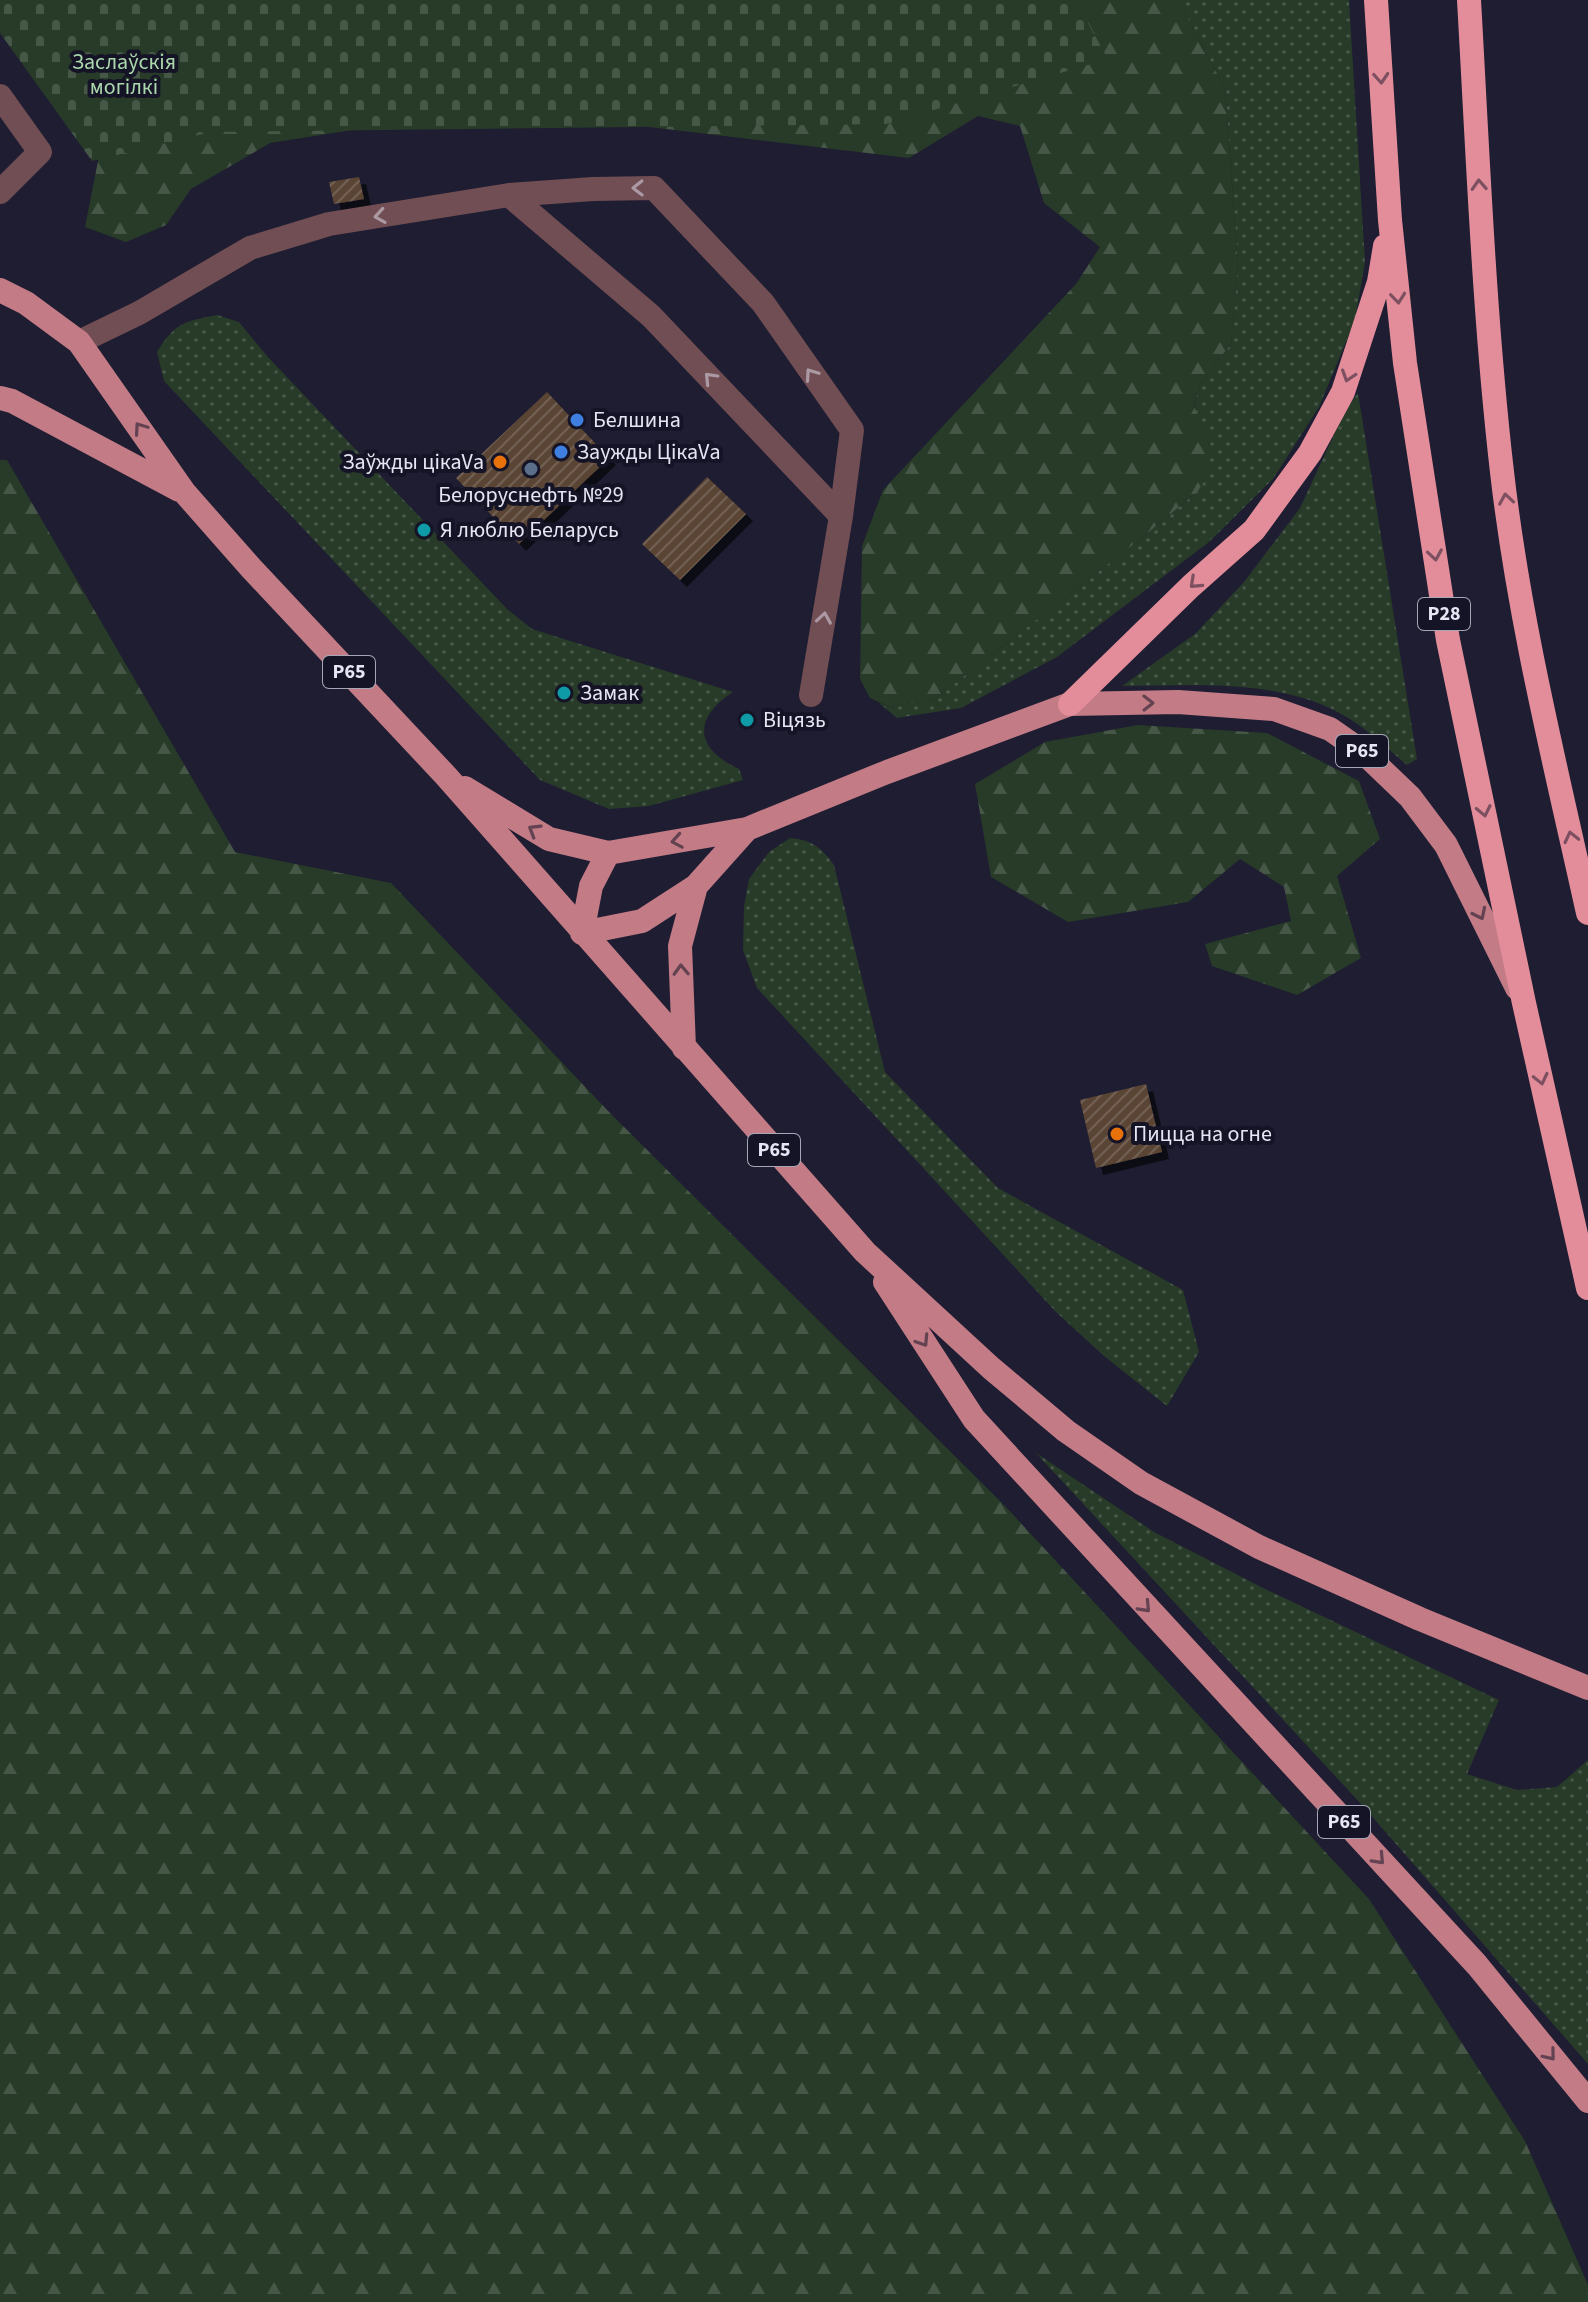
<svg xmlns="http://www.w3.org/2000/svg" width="1588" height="2302" font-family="'Source Sans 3',sans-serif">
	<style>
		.grass { fill: url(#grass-dots) }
		.forest { fill: url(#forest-firs) }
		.cemetery { fill: url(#cemetery-stones) }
		.building { fill: url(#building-hatch); filter: url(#shadow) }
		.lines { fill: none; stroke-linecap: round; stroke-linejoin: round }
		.minor { stroke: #714e53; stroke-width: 24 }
		.major { stroke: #c37b86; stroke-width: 24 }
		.highway { stroke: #e38d9a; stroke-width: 24 }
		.oneway { stroke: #7c5060 }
		.oneway2 { stroke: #ab9aa3 }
		.oneway3 { stroke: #634252 }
		.shop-dot { fill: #3f7fe0; stroke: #151427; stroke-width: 3 }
		.food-dot { fill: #e8710a; stroke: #151427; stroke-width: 3 }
		.service-dot { fill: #5c6f8a; stroke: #151427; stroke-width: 3 }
		.culture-dot { fill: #0f9aa8; stroke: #151427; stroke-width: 3 }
		.labels { text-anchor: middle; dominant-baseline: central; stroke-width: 8; stroke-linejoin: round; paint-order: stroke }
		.shield { fill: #151427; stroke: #a7a6b6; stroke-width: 2 }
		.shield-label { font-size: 20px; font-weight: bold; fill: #e5e5f3 }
		.park-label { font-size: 22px; fill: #aad7ab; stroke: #151427 }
		.poi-label { font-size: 22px; fill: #e5e5f3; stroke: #151427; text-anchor: start }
	</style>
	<defs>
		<pattern id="grass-dots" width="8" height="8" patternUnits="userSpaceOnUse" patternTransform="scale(2)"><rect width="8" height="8" fill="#273b28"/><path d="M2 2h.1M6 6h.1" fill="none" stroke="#465748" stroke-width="1.8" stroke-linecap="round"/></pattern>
		<pattern id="forest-firs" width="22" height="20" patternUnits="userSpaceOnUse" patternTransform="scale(2)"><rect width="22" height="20" fill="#273b28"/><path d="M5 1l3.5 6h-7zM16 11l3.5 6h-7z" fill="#465748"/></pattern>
		<pattern id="cemetery-stones" width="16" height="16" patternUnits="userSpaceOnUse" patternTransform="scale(2)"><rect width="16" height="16" fill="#273b28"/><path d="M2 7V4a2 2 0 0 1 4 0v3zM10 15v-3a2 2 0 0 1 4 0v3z" fill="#465748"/></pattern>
		<pattern id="building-hatch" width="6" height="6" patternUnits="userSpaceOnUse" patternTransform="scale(2)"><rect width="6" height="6" fill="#5a4536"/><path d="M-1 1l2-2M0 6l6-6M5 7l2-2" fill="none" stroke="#726054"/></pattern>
		<filter id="shadow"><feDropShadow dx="7" dy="7" stdDeviation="0" flood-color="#0009"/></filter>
	</defs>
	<rect width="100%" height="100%" fill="#1e1d31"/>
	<path class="grass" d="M1181,0H1349L1365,262L1355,320L1319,407L1273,479L1209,542L1057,657L961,708L897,718L878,702L890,707L933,700L1143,537L1198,491L1210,447L1194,407L1200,384L1231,344L1238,264L1225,89L1181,5Z
		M217,315L239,322L267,356L507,609L532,629L733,692C693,718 694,748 739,769L743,780L649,806L609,809L540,780L164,381L157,352C176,322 183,322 217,315Z
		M1358,393L1417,759L1407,765C1389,750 1370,732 1350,719C1285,678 1196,685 1122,686L1195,634L1244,582L1300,508L1346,409Z
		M790,838C812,840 821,847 834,865L885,1072L998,1188L1183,1290L1199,1352L1167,1406L1104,1356L1056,1312L757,988L743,950L744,907L749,879L769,852Z
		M1036,1453L1154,1532L1265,1589L1499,1700L1467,1774L1517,1790L1557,1787L1588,1760V2064L1362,1805Z"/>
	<path class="forest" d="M95,0H1181V5L1225,89L1238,264L1231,344L1200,384L1194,406L1210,447V472L1198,491L1143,537L933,700L890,707L870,698L860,679L862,546L883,490L1076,284L1100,247L1044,203L1020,126L978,116L909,158L516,111H472L270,143L191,189L166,225L126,242L85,227L100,151Z
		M0,460H7L235,852L391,883L611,1114L1004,1505L1369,1899L1525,2141L1588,2285V2302H0Z
		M1138,725L1267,733L1359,781L1380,839L1337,876L1361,958L1297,995L1212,966L1205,944L1291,921L1284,887L1240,859L1188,902L1068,922L991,877L975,784L1045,742Z"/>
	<path class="cemetery" d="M0,0H1075L1108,59L886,124L211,132L92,161L0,33Z"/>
	<path class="building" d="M359,177L364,199L334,204L329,182Z
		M547,392L609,458L519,544L456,478Z
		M707,477L746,514L680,580L642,544Z
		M1146,1084L1162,1152L1096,1168L1080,1100Z"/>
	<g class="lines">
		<path class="minor" d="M0,96L40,152L0,192
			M509,195L651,316L841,516
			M79,342L139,313L250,248L329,224L509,195L593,189L654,188L763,303L852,430L841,516L811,695"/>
		<path class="major" d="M0,290L26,303L79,342L184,492L251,568L446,776L865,1252L991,1368L1066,1431L1141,1483L1259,1547L1420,1619L1588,1688
			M0,398L12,401L179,490
			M465,788L549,839L608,853L747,829L887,772L1070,704L1178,702L1274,709L1330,729L1363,752L1410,797L1446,845L1517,988
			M582,933L642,921L696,886L747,829
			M582,933L591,886L608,853
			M684,1048L680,946L696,886
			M885,1282L974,1419L1477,1965L1588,2101"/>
		<path class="highway" d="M1376,0L1390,220L1405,363L1448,640L1524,1003L1588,1288
			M1469,0C1478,157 1484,316 1502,472C1519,621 1556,768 1588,913
			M1070,704L1191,586L1254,530L1310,453L1343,392L1379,282L1385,246"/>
	</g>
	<defs><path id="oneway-chevron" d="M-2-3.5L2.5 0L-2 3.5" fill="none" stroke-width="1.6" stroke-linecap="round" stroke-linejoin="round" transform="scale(2)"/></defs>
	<g class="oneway">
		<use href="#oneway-chevron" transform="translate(1381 78) rotate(86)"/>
		<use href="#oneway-chevron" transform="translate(1479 185) rotate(-93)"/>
		<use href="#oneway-chevron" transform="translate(1398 298) rotate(84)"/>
		<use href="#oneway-chevron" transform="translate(1348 376) rotate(108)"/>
		<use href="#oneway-chevron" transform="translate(1506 499) rotate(-99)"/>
		<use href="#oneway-chevron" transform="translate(1435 555) rotate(81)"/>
		<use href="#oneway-chevron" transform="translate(1195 583) rotate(137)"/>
		<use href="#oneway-chevron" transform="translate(1484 811) rotate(78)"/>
		<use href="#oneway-chevron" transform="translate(1571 837) rotate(-103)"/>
		<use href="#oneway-chevron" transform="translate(1541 1079) rotate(77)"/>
	</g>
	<g class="oneway2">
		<use href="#oneway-chevron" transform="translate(638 188) rotate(179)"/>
		<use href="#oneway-chevron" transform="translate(380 216) rotate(171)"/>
		<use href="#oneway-chevron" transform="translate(811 374) rotate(-125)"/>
		<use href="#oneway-chevron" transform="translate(710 378) rotate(-134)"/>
		<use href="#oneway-chevron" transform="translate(824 618) rotate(-81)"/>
	</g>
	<g class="oneway3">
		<use href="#oneway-chevron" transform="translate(140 428) rotate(-125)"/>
		<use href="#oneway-chevron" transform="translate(1148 703) rotate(-1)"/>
		<use href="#oneway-chevron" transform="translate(534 830) rotate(-149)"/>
		<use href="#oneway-chevron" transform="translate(677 841) rotate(170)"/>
		<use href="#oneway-chevron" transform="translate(1480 914) rotate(64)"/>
		<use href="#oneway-chevron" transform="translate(681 970) rotate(-92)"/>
		<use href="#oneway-chevron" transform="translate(923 1341) rotate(57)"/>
		<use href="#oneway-chevron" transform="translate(1145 1607) rotate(47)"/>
		<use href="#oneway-chevron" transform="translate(1379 1859) rotate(47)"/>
		<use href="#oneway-chevron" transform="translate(1550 2055) rotate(51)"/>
	</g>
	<g class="shop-dot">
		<circle cx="577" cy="420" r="8"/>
		<circle cx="561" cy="452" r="8"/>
	</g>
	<g class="food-dot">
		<circle cx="500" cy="462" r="8"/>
		<circle cx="1117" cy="1134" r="8"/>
	</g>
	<circle class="service-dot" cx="531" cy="469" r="8"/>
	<g class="culture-dot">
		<circle cx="424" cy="530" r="8"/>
		<circle cx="564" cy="693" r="8"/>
		<circle cx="747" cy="720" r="8"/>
	</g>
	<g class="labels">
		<g class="shield">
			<rect x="1418" y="598" width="52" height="32" rx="6"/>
			<rect x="323" y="656" width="52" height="32" rx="6"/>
			<rect x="1336" y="735" width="52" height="32" rx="6"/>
			<rect x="748" y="1134" width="52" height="32" rx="6"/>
			<rect x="1318" y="1806" width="52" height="32" rx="6"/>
		</g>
		<g class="shield-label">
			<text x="1444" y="614">Р28</text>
			<text x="349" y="672">Р65</text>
			<text x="1362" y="751">Р65</text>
			<text x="774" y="1150">Р65</text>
			<text x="1344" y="1822">Р65</text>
		</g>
		<g class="park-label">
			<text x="124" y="62">Заслаўскія<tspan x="124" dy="25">могілкі</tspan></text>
		</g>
		<g class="poi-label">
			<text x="593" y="420">Белшина</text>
			<text x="577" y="452">Заужды ЦікаVа</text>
			<text x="484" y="462" text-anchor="end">Заўжды цікаVа</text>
			<text x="531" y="495" text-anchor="middle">Белоруснефть №29</text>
			<text x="440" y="530">Я люблю Беларусь</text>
			<text x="580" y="693">Замак</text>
			<text x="763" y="720">Віцязь</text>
			<text x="1133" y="1134">Пицца на огне</text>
		</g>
	</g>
</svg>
